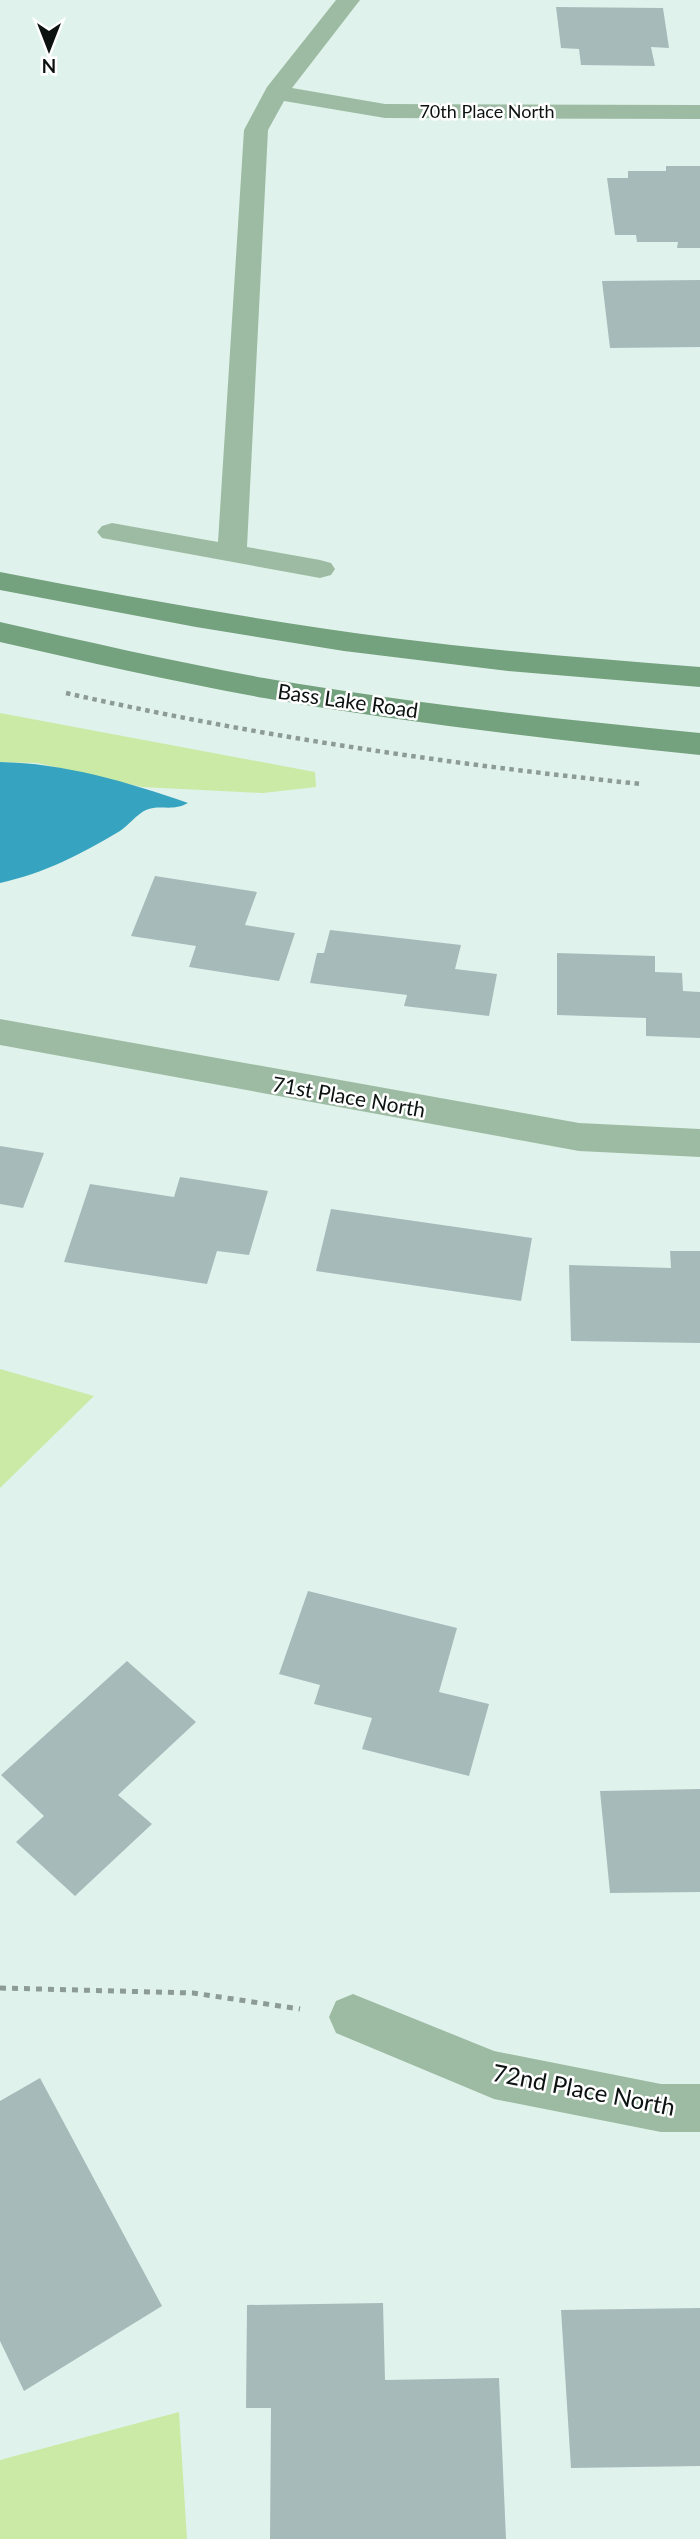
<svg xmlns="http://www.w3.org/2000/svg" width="700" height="2539" font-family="Lato,sans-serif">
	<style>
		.green { fill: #cbeaa6 }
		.water { fill: #36a4c0 }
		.building { fill: #a7baba }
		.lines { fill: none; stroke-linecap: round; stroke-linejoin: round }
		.path-far1 { stroke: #8d9b96; stroke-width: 4.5; stroke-dasharray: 4.5 4.5; stroke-linecap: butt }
		.path { stroke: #8d9b96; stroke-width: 5; stroke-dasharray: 6 6; stroke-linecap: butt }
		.minor { fill: #9dbba2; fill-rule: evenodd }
		.secondary { fill: #74a17e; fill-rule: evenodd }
		.labels { text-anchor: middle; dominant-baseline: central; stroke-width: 5; stroke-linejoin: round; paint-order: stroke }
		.far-street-label { font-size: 18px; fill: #0c1210; stroke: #fff }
		.street-label { font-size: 21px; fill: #0c1210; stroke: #fff }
		.near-street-label { font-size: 24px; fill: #0c1210; stroke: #fff }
	</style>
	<rect width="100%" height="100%" fill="#e0f2ec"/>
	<path class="green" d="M0,713L315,772L316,787L263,793L142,787L37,763L0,762Z
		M0,1369L94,1396L0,1488Z
		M179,2412L187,2539H0V2460Z"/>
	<path class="water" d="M0,762C64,763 128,782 188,803C172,812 160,804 146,810C137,814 129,825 120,831C81,854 45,873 0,883Z"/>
	<path class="building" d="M556,7L663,8L669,48L651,47L655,66L581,65L579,49L561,48Z
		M666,166H700V248H677L678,242H637L636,235H615L607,178H628V171H666Z
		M700,280V347L610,348L602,281Z
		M155,876L257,892L245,925L295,933L279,981L189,967L196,946L131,936Z
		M330,930L461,945L455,969L497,974L489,1016L404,1006L407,995L310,983L317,953H324Z
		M557,953L655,956V972L682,973L683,991L700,992V1038L646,1036V1018L557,1015Z
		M0,1146L44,1153L23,1208L0,1204Z
		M180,1177L268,1191L249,1255L217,1251L207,1284L64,1262L90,1184L174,1197Z
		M331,1209L532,1238L521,1301L316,1271Z
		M670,1251H700V1343L571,1341L569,1265L671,1268Z
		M308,1591L457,1628L439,1692L489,1704L469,1776L362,1749L372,1718L314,1704L320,1685L279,1674Z
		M127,1661L196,1722L118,1795L152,1824L75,1896L16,1842L44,1816L1,1775Z
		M700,1789V1892L610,1893L600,1791Z
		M40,2078L162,2306L24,2391L0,2341V2101Z
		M383,2303L385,2380L499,2378L506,2539H270L271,2408H246L247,2305Z
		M700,2308V2466L571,2468L561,2310Z"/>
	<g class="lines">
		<path class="path-far1" d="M66,693C256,736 447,764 641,784"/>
		<path class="path" d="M0,1988L193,1993L300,2009"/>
		<path class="minor" d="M336,0H360L292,88L385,104L700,105V119L385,118L284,101L268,130L247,547L320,560L331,563L335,569L331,575L320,578L102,538L97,532L102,526L112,523L218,542L244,130L267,87Z
			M0,1019L579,1123L700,1129V1157L579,1151L0,1045Z
			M353,1994L494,2051L661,2084H700V2132H661L494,2099L336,2033L329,2017L336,2001Z"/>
		<path class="secondary" d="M0,572C130,597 261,621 393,638C495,651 598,659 700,667V687L508,671L344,651L196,627L0,590Z
			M0,622C88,642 176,662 264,678C409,703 554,719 700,733V755C554,740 409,723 264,698C175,682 88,662 0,642Z"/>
	</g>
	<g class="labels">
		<g class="far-street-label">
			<text x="487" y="111">70th Place North</text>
		</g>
		<g class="street-label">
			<text transform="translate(348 700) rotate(8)">Bass Lake Road</text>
			<text transform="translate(349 1096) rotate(10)">71st Place North</text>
		</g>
		<g class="near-street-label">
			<text transform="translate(584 2089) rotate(11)">72nd Place North</text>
		</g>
	</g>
	<g transform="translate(49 49) rotate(180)" stroke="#ffffff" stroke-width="5" paint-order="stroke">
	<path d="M0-5L12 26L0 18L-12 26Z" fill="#0c1210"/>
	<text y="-10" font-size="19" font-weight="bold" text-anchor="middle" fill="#0c1210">N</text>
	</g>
</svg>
